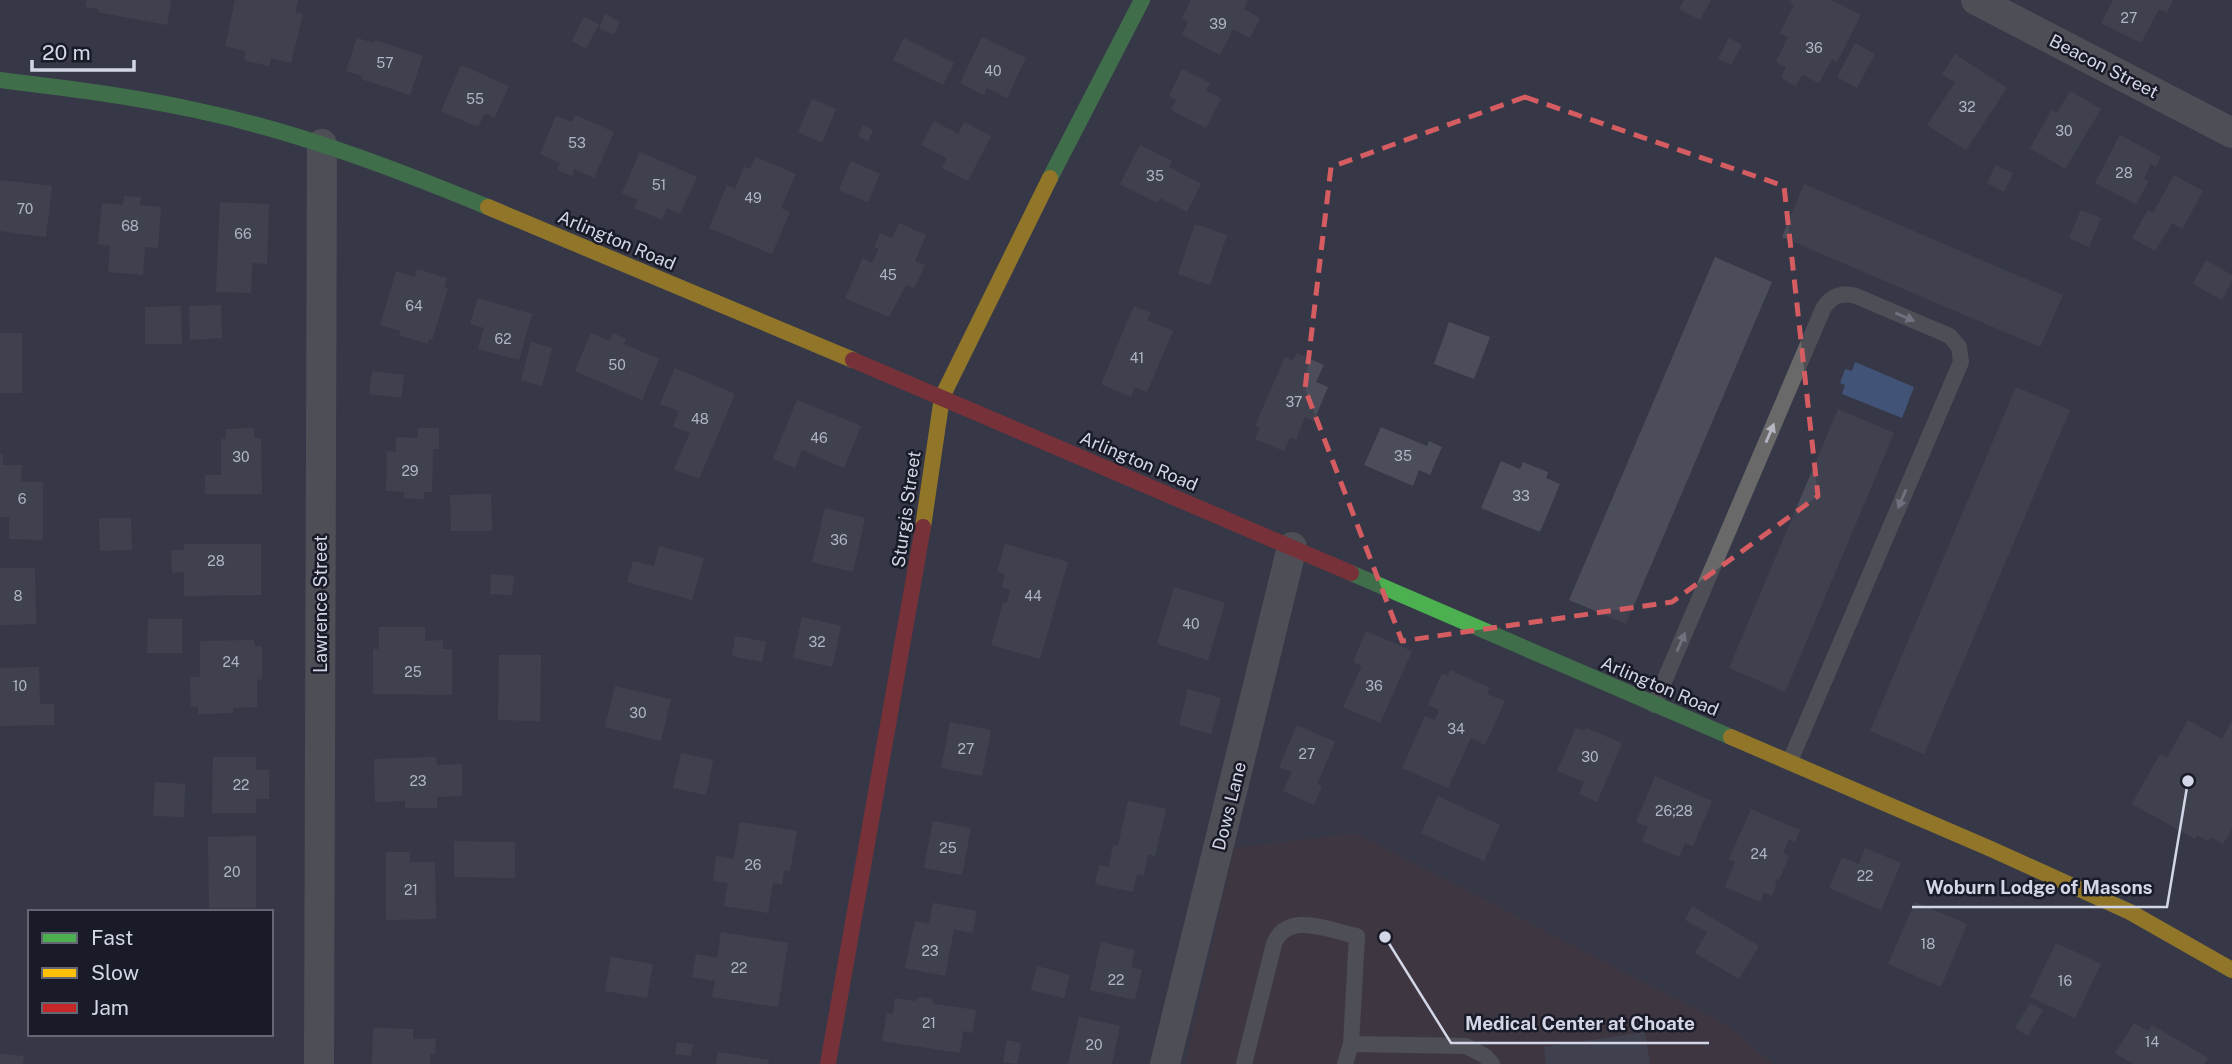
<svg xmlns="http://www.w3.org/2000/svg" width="2232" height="1064" font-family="'Public Sans',sans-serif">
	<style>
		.medical { fill: #48363d }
		.water { fill: #4f73b0 }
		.building { fill: #4b4d5a }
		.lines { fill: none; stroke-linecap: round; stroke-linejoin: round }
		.lane { stroke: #6a6969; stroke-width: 16 }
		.street { stroke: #6a6969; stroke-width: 30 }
		.fast { stroke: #4caf50; stroke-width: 16 }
		.slow { stroke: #ffc107; stroke-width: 16 }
		.jam { stroke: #c62828; stroke-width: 16 }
		.oneway { fill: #b4b5c1 }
		.marked { fill: none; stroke: #d55c61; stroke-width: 5; stroke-dasharray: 14 9; stroke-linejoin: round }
		.labels { text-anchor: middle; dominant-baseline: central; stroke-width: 5; stroke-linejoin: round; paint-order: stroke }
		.number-label { font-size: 14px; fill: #b1b4c4 }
		.street-label { font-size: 18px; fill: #d3d6e7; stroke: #1a1b28 }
		.leader { fill: none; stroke: #d3d6e7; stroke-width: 2.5 }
		.callout-dot { fill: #d3d6e7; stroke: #1a1b28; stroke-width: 2.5 }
		.callout-label { font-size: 19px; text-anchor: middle; font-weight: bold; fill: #d3d6e7; stroke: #1a1b28; stroke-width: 5; stroke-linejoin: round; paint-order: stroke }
	</style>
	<rect width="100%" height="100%" fill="#363847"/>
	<path class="medical" d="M1356,833L1729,1026L1773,1064H1185L1234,848Z"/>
	<path class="water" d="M1855,362L1914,387L1902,418L1842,394L1845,385L1840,383L1845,369L1852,371Z"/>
	<path class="building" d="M87,0H171L167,25L98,12V9L85,7Z
		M235,0H298L295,12L303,14L291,63L271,58L269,66L244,60L246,51L225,46Z
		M1191,0H1248L1244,9L1260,18L1250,38L1233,29L1220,55L1182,35L1188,22L1182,18Z
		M1684,0H1711L1700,20L1679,9Z
		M1792,0H1831L1861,15L1837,62L1832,59L1819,83L1802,75L1796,86L1781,78L1786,67L1776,62L1788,37L1780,33L1794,5L1790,3Z
		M2113,0H2173L2167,13L2159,9L2141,43L2101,23Z
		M605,14L620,22L614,35L599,28Z
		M584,17L599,24L586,49L572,41Z
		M982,37L1026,58L1007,98L987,88L984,95L960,83Z
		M357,38L374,43L375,40L423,56L410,95L361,79L362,76L346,71Z
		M904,38L954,63L943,85L893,60Z
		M1729,38L1742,45L1731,65L1718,59Z
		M1855,43L1875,54L1857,88L1837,77Z
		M1955,54L2007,88L1966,150L1927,125L1955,82L1942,75Z
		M461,65L509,86L494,118L485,113L478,127L441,111Z
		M1182,69L1210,83L1206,91L1221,98L1206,128L1171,110L1176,100L1169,96Z
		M2070,91L2101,109L2065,169L2030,148L2052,110L2057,113Z
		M812,99L836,109L822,143L798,132Z
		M575,115L614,132L594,178L574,169L572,176L557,170L560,163L540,154L556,116L572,122Z
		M934,121L958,134L964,122L991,136L968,181L942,168L947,158L921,145Z
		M863,125L873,130L868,141L858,136Z
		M2120,135L2161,157L2156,167L2151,164L2144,178L2149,181L2136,204L2095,183Z
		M1140,145L1172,161L1169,167L1201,184L1187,212L1160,198L1157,203L1120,184Z
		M640,152L697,177L680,214L667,208L662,220L634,208L638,200L622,193Z
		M756,157L796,174L781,208L790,212L772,254L709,228L727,185L735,189L744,167L750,169Z
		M851,161L880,174L868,202L839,190Z
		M1996,165L2013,173L2004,192L1987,183Z
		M2174,175L2203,191L2182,229L2172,223L2155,251L2132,238L2148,210L2153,213Z
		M0,180L52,186L46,237L0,231Z
		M1804,184L2063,295L2040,347L1782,237Z
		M124,196L141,197L140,205L161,207L158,248L145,247L143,275L108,272L110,246L98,244L102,203L123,205Z
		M220,202L269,204L267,264L252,263L251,293L216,292Z
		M2081,210L2101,218L2089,247L2069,238Z
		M899,223L926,235L915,261L925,265L914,288L906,285L889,317L845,298L863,258L872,263L879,249L874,247L880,233L892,238Z
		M1195,224L1227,235L1210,285L1178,274Z
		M1715,257L1772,282L1626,624L1569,600Z
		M2206,260L2232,275V280L2222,300L2193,284Z
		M417,269L447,278L444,287L448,288L432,340L429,339L428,344L399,335L401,331L380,325L396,271L415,277Z
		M478,298L532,314L519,360L478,349L484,328L470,324Z
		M221,305L222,338L190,340L189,306Z
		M181,306L182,344H145V307Z
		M1134,306L1151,313L1147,320L1173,331L1147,392L1135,387L1131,397L1101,384Z
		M1449,322L1490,337L1474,379L1434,364Z
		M0,333H22V393H0Z
		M591,333L610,341L613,333L626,339L624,344L659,359L642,400L575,371Z
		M531,342L552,348L542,386L521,380Z
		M1297,353L1324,365L1316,382L1328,387L1314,421L1305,417L1296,440L1290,437L1284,451L1255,439L1260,428L1255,426L1285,357L1293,361Z
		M675,368L735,394L699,479L674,469L690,433L673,426L679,411L660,404Z
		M372,371L404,375L401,398L369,394Z
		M2016,387L2070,410L1924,754L1870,731Z
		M797,400L861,426L844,468L802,450L795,468L773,459Z
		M1838,409L1894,433L1785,692L1729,668Z
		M1381,427L1427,446L1429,441L1442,447L1430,475L1419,470L1413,486L1364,465Z
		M254,428V438H261L262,494H205V475H221V439H226V429Z
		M418,428H439V449H433L432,492H424V499L404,498V492L386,491L387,451L396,452V437L418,438Z
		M0,454H3V465H22L21,482H43V540L9,539V517H0Z
		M1501,461L1520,469L1523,462L1548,472L1546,478L1560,484L1540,532L1481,508Z
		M491,494L492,531H451L450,495Z
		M825,508L865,518L853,572L812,562Z
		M99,518H131L132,550L100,551Z
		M184,544H261V595L184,596V572L172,573L171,550H184Z
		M1005,544L1068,562L1040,659L991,645L1003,603H1007L1010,590L1002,587L1005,574L997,572Z
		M659,546L704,558L692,600L627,582L633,561L654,566Z
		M0,568H35L36,624L0,625Z
		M491,574L514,576L512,595L490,594Z
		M1174,587L1225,603L1208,660L1157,644Z
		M802,617L841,626L832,667L793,658Z
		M148,619H182V653H147Z
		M379,627H425V641L443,640V649H452V695L373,694V649H379Z
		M1366,631L1412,651L1380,723L1343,707L1362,666L1353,662Z
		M735,636L766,642L762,662L732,656Z
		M254,640L255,646H262V679L257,680V707L233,708V713L198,714V706L191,707L190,677H200V641Z
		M499,655H541L540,721L498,720Z
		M39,667L40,704H54V725L0,726V668Z
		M1450,670L1490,688L1487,694L1505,701L1485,745L1471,738L1448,788L1402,768L1425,716L1435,720L1439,710L1428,705L1442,673L1448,676Z
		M615,686L671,699L661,741L605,727Z
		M1188,689L1221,698L1211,734L1179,725Z
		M2188,720L2222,739L2232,721V829L2223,844L2211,837L2208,841L2197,835L2195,839L2132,804L2160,754L2167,758Z
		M950,722L991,730L982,776L941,768Z
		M1297,725L1335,742L1317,784L1322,786L1314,805L1283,791L1292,772L1279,767Z
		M1576,728L1584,731L1586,728L1622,743L1597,802L1579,794L1584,782L1557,771Z
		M681,753L713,760L706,795L673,788Z
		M213,757H256V770H269V799H256V813H212Z
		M436,757L437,765L462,764V796L437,797V808H405V801L375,802L374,759Z
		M1655,776L1712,801L1693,846L1685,843L1679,857L1642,841L1648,827L1636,822Z
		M155,782L185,784L184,817L153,816Z
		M1438,796L1500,825L1484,861L1421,833Z
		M1128,801L1166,809L1155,856L1148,854L1144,876L1137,874L1133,892L1095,884L1099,865L1109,867L1113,845L1118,846Z
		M1751,809L1800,830L1795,842L1789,839L1783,853L1789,856L1779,880L1776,879L1775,882L1777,883L1772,896L1764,892L1761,902L1725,887L1735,862L1729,859Z
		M933,821L971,828L962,875L924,868Z
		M740,822L797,831L790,871L784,870L782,885L773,883L768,913L724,906L728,883L713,881L716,856L734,859Z
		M256,836V908H209L208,837Z
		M454,841L515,842V878L454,877Z
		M1865,848L1901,863L1881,910L1829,888L1842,857L1859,864Z
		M386,852H410V862H435L436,919L386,920Z
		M1915,902L1967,924L1941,987L1888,964Z
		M933,903L977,911L972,933L954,929L945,976L905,968L915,921L929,924Z
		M1692,906L1759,946L1739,979L1695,953L1707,932L1685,920Z
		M721,932L788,943L778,1007L712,997L715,981L692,977L696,954L717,958Z
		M1101,942L1135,950L1131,967L1142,970L1135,1000L1090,990Z
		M2056,943L2101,964L2075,1018L2030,997Z
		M611,957L653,964L647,998L605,991Z
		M1037,966L1070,975L1064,998L1031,990Z
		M921,997L931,999L935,1004L976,1010L972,1033L963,1031L960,1053L882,1041L887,1013L893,1014L895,998L915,1001Z
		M2030,1003L2043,1010L2028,1036L2015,1028Z
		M1079,1017L1120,1026L1112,1064H1068Z
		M2134,1023L2148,1031L2152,1025L2208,1058L2204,1064H2133L2115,1053Z
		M373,1028L413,1029V1039H436L435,1054H430V1064H372Z
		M1645,1032L1650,1064H1546L1544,1047Z
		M1007,1040L1021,1043L1017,1064L1003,1062Z
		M677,1042L693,1044L691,1056L675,1054Z
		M718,1052L769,1060L768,1064H716Z
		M0,1054L24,1056L23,1064H0Z"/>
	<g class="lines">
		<path class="lane" d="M1654,705L1823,309C1831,296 1841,292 1856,296L1950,336L1959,347L1961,362L1790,761
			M1351,1044L1466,1046L1485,1056L1492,1064
			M1244,1064L1274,944C1287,910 1331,931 1357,936L1351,1044L1345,1064"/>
		<path class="street" d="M1976,0L2232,133
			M319,1064L322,144
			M1165,1064L1292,547"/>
		<path class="fast" d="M0,80C65,88 131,96 195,110C296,131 393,168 488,207
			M1050,178L1142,0
			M1351,573L1731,737"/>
		<path class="slow" d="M488,207L853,360
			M923,527L942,397L1050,178
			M1731,737L1991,849L2130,912L2232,970"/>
		<path class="jam" d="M853,360L1351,573
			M828,1064L923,527"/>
	</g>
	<defs><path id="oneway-solid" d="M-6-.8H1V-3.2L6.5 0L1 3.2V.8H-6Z" transform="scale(1.75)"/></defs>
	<g class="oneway">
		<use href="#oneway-solid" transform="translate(1905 317) rotate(23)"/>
		<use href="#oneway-solid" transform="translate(1770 433) rotate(-67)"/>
		<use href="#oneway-solid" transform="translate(1902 499) rotate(113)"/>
		<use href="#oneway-solid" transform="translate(1681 642) rotate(-67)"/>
	</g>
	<path d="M0 0H2232V1064H0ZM1525,97L1784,186L1818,496L1672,602L1402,641L1305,389L1331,167Z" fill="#363847" fill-opacity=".55" fill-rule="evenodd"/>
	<path class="marked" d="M1525,97L1784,186L1818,496L1672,602L1402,641L1305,389L1331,167Z"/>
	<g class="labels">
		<g class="number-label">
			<text x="2129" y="18">27</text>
			<text x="1218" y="24">39</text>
			<text x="1814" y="48">36</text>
			<text x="385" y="63">57</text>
			<text x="993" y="71">40</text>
			<text x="475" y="99">55</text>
			<text x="1967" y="107">32</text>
			<text x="2064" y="131">30</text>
			<text x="577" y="143">53</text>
			<text x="2124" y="173">28</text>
			<text x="1155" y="176">35</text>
			<text x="659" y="185">51</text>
			<text x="753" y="198">49</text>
			<text x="25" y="209">70</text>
			<text x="130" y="226">68</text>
			<text x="243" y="234">66</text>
			<text x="888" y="275">45</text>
			<text x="414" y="306">64</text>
			<text x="503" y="339">62</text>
			<text x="1137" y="358">41</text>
			<text x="617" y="365">50</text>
			<text x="1294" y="402">37</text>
			<text x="700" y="419">48</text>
			<text x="819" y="438">46</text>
			<text x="1403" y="456">35</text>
			<text x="241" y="457">30</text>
			<text x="410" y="471">29</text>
			<text x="1521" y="496">33</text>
			<text x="22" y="499">6</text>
			<text x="839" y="540">36</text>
			<text x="216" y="561">28</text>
			<text x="18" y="596">8</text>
			<text x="1033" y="596">44</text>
			<text x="1191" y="624">40</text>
			<text x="817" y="642">32</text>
			<text x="231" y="662">24</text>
			<text x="413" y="672">25</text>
			<text x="20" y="686">10</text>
			<text x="1374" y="686">36</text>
			<text x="638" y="713">30</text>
			<text x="1456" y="729">34</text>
			<text x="966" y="749">27</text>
			<text x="1307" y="754">27</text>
			<text x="1590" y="757">30</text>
			<text x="418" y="781">23</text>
			<text x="241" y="785">22</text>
			<text x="1674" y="811">26;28</text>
			<text x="948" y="848">25</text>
			<text x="1759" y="854">24</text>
			<text x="753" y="865">26</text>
			<text x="232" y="872">20</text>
			<text x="1865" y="876">22</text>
			<text x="411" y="890">21</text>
			<text x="1928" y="944">18</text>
			<text x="930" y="951">23</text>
			<text x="739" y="968">22</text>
			<text x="1116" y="980">22</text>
			<text x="2065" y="981">16</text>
			<text x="929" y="1023">21</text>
			<text x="2152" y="1042">14</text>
			<text x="1094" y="1045">20</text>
		</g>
		<g class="street-label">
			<text transform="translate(2104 66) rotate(27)">Beacon Street</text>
			<text transform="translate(617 240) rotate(23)">Arlington Road</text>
			<text transform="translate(1139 461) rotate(23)">Arlington Road</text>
			<text transform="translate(906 509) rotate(-82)">Sturgis Street</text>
			<text transform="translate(320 604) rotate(-90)">Lawrence Street</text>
			<text transform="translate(1660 686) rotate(23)">Arlington Road</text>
			<text transform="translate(1229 806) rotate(-76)">Dows Lane</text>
		</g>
	</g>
	<path class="leader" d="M2188 781L2167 907H1912M1385 937L1451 1043H1709"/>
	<g class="callout-dot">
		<circle cx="2188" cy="781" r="7"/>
		<circle cx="1385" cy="937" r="7"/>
	</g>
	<g class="callout-label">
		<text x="2039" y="894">Woburn Lodge of Masons</text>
		<text x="1580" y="1030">Medical Center at Choate</text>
	</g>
	<rect x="28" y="910" width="245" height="126" fill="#1a1b28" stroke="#646674" stroke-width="2"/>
	<rect x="42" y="933" width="35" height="10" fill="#4caf50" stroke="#646674" stroke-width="2"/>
	<text x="91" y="945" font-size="21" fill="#d3d6e7">Fast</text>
	<rect x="42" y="968" width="35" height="10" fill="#ffc107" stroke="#646674" stroke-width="2"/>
	<text x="91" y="980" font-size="21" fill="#d3d6e7">Slow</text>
	<rect x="42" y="1003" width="35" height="10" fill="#c62828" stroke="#646674" stroke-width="2"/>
	<text x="91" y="1015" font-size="21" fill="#d3d6e7">Jam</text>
	<path d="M32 60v10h102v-10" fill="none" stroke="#d3d6e7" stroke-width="3.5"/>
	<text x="42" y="60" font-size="21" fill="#d3d6e7" stroke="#1a1b28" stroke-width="5" paint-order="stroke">20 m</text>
</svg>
